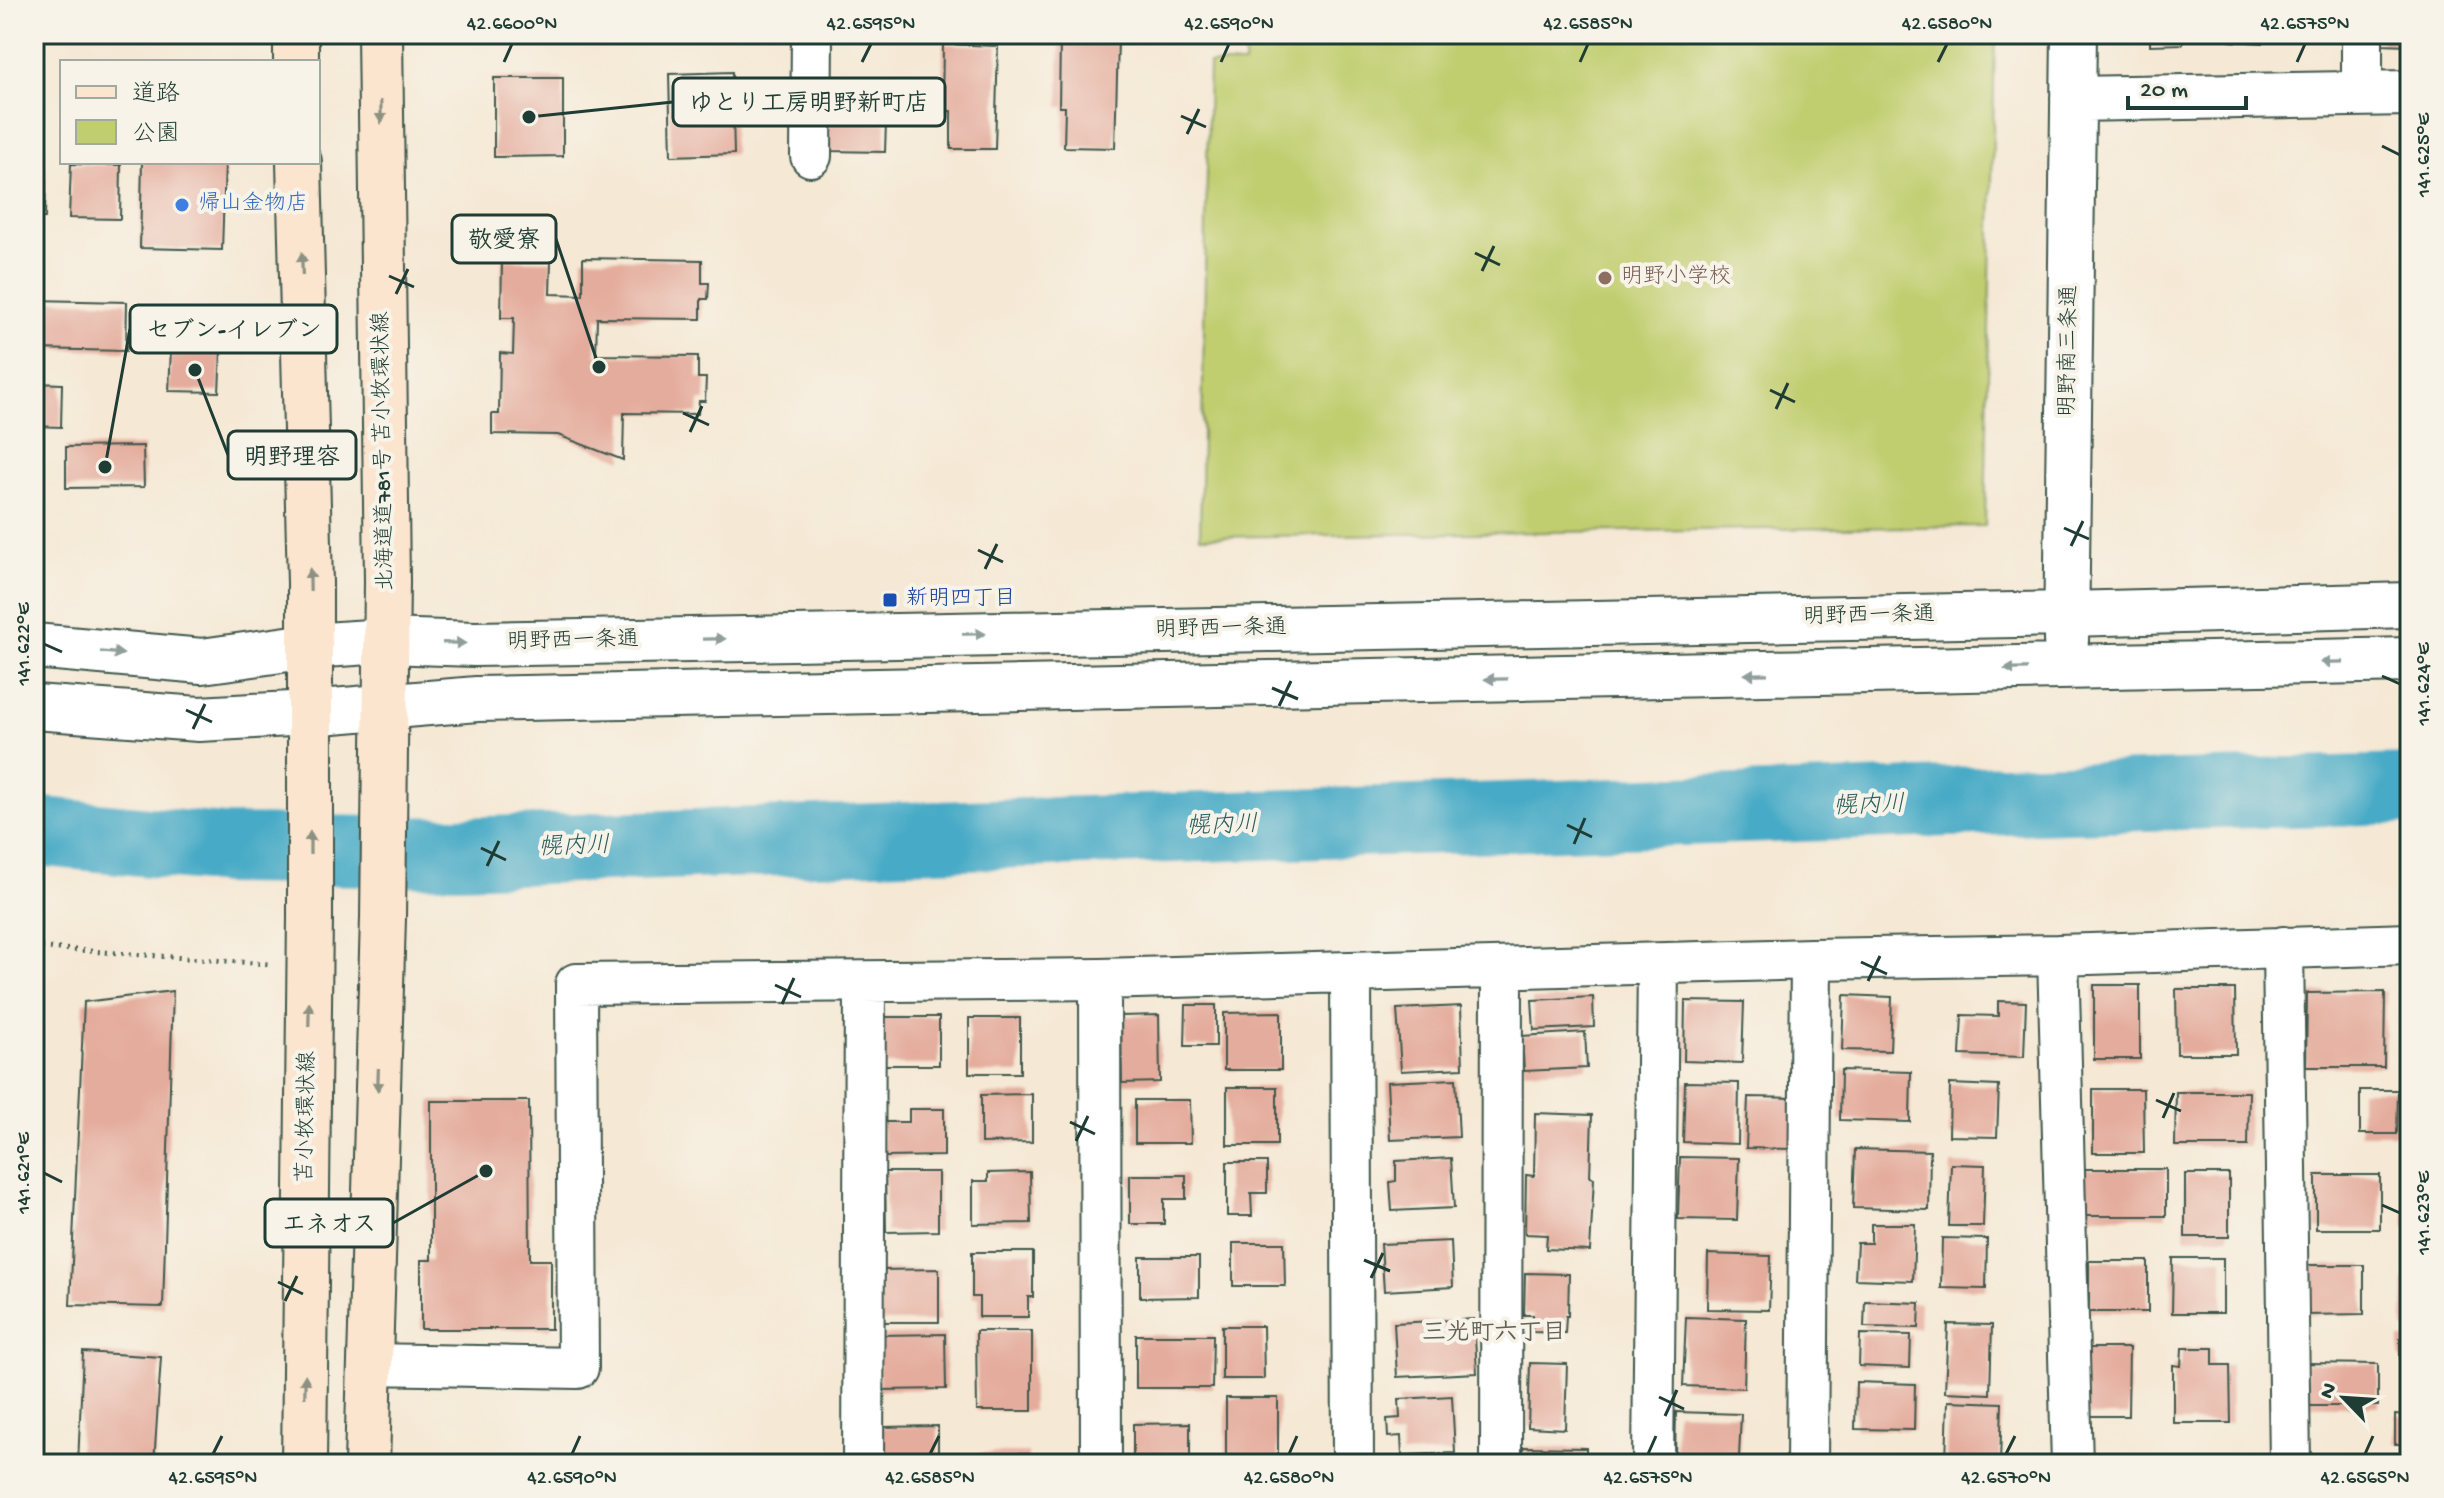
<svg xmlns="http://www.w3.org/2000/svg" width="2444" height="1498" font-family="'Gochi Hand','Klee One',sans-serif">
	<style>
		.green { fill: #c1ce6f; stroke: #708652; stroke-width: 2 }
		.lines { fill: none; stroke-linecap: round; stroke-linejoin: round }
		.river { stroke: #46aac6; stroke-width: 70 }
		.building { fill: #e4ac9c }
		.minor-casing { stroke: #3f574c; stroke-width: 44 }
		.tertiary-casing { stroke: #3f574c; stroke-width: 48 }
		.secondary-casing { stroke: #3f574c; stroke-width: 48 }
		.path { stroke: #3f574c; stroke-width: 5; stroke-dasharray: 2 6; stroke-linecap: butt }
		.minor { stroke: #fff; stroke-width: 40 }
		.tertiary { stroke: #fff; stroke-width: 44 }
		.secondary { stroke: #fbe5cf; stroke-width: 44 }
		.oneway { fill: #8d9182 }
		.oneway2 { fill: #8f9e9a }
		.ticks { fill: none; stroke: #1f3d34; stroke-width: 3 }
		.shop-dot { fill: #3f7fe0; stroke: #f7f3e8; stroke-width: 3 }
		.education-dot { fill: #8d6e63; stroke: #f7f3e8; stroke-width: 3 }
		.transit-dot { fill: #1a4fb4; stroke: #f7f3e8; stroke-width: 3 }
		.labels { text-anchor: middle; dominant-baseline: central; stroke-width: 8; stroke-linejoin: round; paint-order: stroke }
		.shop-label { font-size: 22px; fill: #366cbe; stroke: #f7f3e8; text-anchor: start }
		.education-label { font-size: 22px; fill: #785e54; stroke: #f7f3e8; text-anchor: start }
		.street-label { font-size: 22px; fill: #1f3d34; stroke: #f7f3e8 }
		.transit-label { font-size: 22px; fill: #164399; stroke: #f7f3e8; text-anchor: start }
		.water-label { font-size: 24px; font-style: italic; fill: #2b5e60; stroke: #f7f3e8 }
		.neighbourhood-label { font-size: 24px; font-weight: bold; fill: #646458; stroke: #f7f3e8 }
		.leader { fill: none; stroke: #1f3d34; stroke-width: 3 }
		.callout-dot { fill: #1f3d34; stroke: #f7f3e8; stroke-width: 3 }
		.callout { fill: #f7f3e8; stroke: #1f3d34; stroke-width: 3 }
		.callout-label { font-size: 24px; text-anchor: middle; font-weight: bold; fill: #1f3d34 }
		.neatline { fill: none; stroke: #1f3d34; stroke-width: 3 }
		.ticks-label { font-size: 20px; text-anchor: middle; fill: #1f3d34 }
	</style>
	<rect width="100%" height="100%" fill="#f7f3e8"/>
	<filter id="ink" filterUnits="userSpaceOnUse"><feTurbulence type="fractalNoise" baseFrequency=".0125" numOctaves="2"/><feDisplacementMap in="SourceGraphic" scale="16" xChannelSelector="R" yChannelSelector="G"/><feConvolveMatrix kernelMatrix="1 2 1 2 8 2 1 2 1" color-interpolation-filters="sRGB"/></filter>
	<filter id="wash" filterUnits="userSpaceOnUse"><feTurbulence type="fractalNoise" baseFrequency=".006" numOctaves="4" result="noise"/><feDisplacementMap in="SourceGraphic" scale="32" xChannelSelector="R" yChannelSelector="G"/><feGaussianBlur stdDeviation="1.8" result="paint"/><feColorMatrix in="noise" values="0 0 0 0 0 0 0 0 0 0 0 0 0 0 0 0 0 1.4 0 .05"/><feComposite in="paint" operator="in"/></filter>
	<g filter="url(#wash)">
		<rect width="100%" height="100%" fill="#f5e8d4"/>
		<path class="green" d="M1245,34H1995L1985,526L1200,537L1209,64H1244Z"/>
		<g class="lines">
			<path class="river" d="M34,831L224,849L458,852L2067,798L2410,789"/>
		</g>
		<g id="blocks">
			<path class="building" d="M2150,34H2183V44L2150,45Z
				M2231,34H2264L2263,43L2230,41Z
				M2382,34H2409V45L2381,44Z
				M1060,39L1118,40L1115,148L1064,147L1065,107H1059Z
				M943,44L998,46L995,149H951V111H942Z
				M732,72L734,154L671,156L669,74Z
				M494,78H563V156L494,157Z
				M829,121L886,122L885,152L828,151Z
				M142,162H225L222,250L140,248Z
				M71,164L121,165L120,219L69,218Z
				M34,165L46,166L45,218H34Z
				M583,258L702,260V283H709L708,299H701V319L597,318L596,355L698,356V378H706L705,401H699L698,414L624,413L623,460L558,435L492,434V414H499L500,353L513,354L514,318H501L502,260L551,261L550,294L583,295Z
				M34,300L127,302L126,351L34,349Z
				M171,349L221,350L219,392L169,391Z
				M34,383L62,384L61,427L34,426Z
				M143,446L144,487L66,488V447Z
				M2094,985H2140V1059H2094Z
				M2176,989H2235L2236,1054H2177Z
				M173,991L163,1307L70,1305L84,1002Z
				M2385,992L2384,1067H2306L2307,993Z
				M1844,995L1892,997L1890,1051L1842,1050Z
				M1593,997L1594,1027L1534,1030L1532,1000Z
				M1685,1001L1744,1002L1742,1063L1684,1061Z
				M1998,1001L2026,1002L2024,1057L1960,1055L1962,1015L1998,1016Z
				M1186,1005H1216V1046H1185Z
				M1461,1006L1463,1068L1401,1071L1397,1009Z
				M1281,1012V1070H1224V1013Z
				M1159,1015L1160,1082L1122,1083L1121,1016Z
				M880,1017H939V1065H880Z
				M969,1018H1020V1073H969Z
				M1585,1032L1587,1068L1524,1071L1522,1036Z
				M2403,1062H2410V1084H2404Z
				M1841,1070L1911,1072L1910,1122L1840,1120Z
				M1456,1079L1459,1137L1390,1140L1387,1082Z
				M1685,1082L1739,1083L1738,1144L1683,1142Z
				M1950,1084L1999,1086L1997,1137L1949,1136Z
				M1227,1087H1277V1145H1227Z
				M2404,1088H2410V1142H2404Z
				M2093,1089H2143L2144,1153H2093Z
				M2360,1090H2398L2397,1134H2360Z
				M2176,1092H2249L2248,1146H2175Z
				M1032,1094V1142L981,1143V1095Z
				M1748,1097L1795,1098L1793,1149L1746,1148Z
				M1135,1100H1190L1191,1143H1135Z
				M431,1101H529L530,1260H551V1329H421V1260H431Z
				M909,1109H944V1156L883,1157L882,1122H909Z
				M1535,1113L1592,1115L1590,1177L1594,1178L1590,1251L1546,1249L1547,1235L1525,1234L1526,1175L1534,1176Z
				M1855,1149L1930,1151L1929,1210L1853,1208Z
				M1680,1157L1739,1158L1737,1220L1678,1219Z
				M1451,1158L1454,1208L1392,1211L1390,1182L1396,1181V1161Z
				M1227,1162H1267V1193H1251L1252,1216H1227Z
				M1951,1164L1985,1165L1983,1226H1949Z
				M2083,1169H2166V1216H2083Z
				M885,1172H938V1231L886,1232Z
				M1030,1172L1031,1223L973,1224V1181H988V1173Z
				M2185,1174H2229V1237H2185Z
				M1130,1175H1186V1199H1164V1224H1130Z
				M2316,1175H2380V1229H2316Z
				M2406,1177H2410V1227H2405Z
				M1871,1224H1915L1913,1281L1855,1279L1857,1243H1871Z
				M1942,1238L1987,1239L1986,1289L1941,1288Z
				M1451,1241L1453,1287L1384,1291L1381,1244Z
				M1233,1243H1284L1285,1286H1233Z
				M972,1252H1033V1297H1028V1317H979V1297H972Z
				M1708,1254L1771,1256L1769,1310L1707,1309Z
				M1140,1257H1199V1297L1140,1298Z
				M2173,1258H2223V1313H2172Z
				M2089,1261H2148V1312H2089Z
				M2305,1265H2364V1314L2305,1315Z
				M939,1269V1322H880V1270Z
				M1525,1273L1569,1274L1568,1316H1566L1565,1333L1532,1332L1533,1315H1524Z
				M2404,1278H2410V1329H2403Z
				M1865,1301L1920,1303L1919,1328L1864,1327Z
				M1686,1317L1746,1319L1744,1388L1683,1386Z
				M1474,1319L1477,1373L1397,1377L1394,1323Z
				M1948,1324L1992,1325L1990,1394L1945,1392Z
				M1222,1326H1263L1264,1379H1222Z
				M976,1331H1032V1411H977Z
				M945,1334L946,1389L879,1390L878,1335Z
				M1860,1334L1911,1335L1910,1368L1859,1366Z
				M1136,1335H1213L1212,1388H1136Z
				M2400,1339H2410V1359H2400Z
				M2078,1348H2129L2128,1416H2085Z
				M2182,1348H2213V1365H2230L2231,1423H2173V1365L2181,1366Z
				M83,1352L161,1357L154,1464H78Z
				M1530,1363L1567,1364L1565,1429L1528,1427Z
				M2306,1363L2378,1364V1406H2307Z
				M1856,1382L1915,1384L1914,1430L1855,1429Z
				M1452,1396L1455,1453L1402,1455L1401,1436L1388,1437L1387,1419L1400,1418L1399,1399Z
				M1226,1398H1278V1459H1226Z
				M1948,1401L2002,1403L2000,1463L1946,1462Z
				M1676,1412L1741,1414L1739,1457L1675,1456Z
				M2395,1415L2410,1416V1444H2395Z
				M1190,1423V1464H1133V1424Z
				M938,1426V1464H875L881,1427Z
				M1523,1447L1586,1448V1464H1523Z
				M978,1453H1028V1464H978Z
				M1847,1459L1909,1461V1464H1847Z"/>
		</g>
	</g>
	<g filter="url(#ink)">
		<use href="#blocks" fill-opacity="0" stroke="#3f574c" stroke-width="2"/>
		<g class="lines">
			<g class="minor-casing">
				<path id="minor" d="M2362,95V34
					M811,156L812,34
					M2283,947L2290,1464
					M2058,955L2072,1464
					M1351,972L1353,1464
					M1100,979L1101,1464
					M369,1364L578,1368L576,984L1100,979L1811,959L2058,955L2410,944
					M863,1464L865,983
					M1501,1464L1502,968
					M1653,1464L1658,964
					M1807,1464L1811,959"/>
			</g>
			<g class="tertiary-casing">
				<path id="tertiary" d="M2073,99L2410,93
					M2066,641L2074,34
					M34,646L202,661L309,646L385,641L475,644L2067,614L2410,605
					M34,707L199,719L309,713L477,699L2410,660"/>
			</g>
			<g class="secondary-casing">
				<path id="secondary" d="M296,34V62
					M299,162L310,583V916L304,1464
					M367,1464L383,918L387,581L380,34"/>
			</g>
			<path class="path" d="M34,947L268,964"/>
			<use href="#minor" class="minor"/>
			<use href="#tertiary" class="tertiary"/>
			<use href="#secondary" class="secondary"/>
		</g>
		<defs><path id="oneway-solid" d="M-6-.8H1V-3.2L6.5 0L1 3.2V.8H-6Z" transform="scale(2)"/></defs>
		<g class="oneway">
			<use href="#oneway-solid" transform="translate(381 112) rotate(89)"/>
			<use href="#oneway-solid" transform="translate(302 264) rotate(-92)"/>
			<use href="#oneway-solid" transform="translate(310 580) rotate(-91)"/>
			<use href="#oneway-solid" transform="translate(310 843) rotate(-90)"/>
			<use href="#oneway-solid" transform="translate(309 1014) rotate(-89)"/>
			<use href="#oneway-solid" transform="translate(378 1080) rotate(92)"/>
			<use href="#oneway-solid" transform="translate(305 1386) rotate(-89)"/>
		</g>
		<g class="oneway2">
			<use href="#oneway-solid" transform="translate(974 634) rotate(-1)"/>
			<use href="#oneway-solid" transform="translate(714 639) rotate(-1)"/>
			<use href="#oneway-solid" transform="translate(454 643) rotate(2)"/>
			<use href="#oneway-solid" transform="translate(112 653) rotate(5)"/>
			<use href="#oneway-solid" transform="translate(2332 662) rotate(179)"/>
			<use href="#oneway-solid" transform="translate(2016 669) rotate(179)"/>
			<use href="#oneway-solid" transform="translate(1756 674) rotate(179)"/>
			<use href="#oneway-solid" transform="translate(1496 679) rotate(179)"/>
		</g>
	</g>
	<path class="ticks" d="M504,62L512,44M862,62L871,44M1221,62L1229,44M1580,62L1588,44M1938,62L1947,44M2297,62L2305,44M1181,116L1206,127M1187,134L1199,109M2382,146L2400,155M1475,253L1500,265M1482,271L1494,246M389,276L414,287M396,294L408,269M1770,390L1795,402M1776,409L1788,383M683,413L709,425M690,432L702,406M2064,528L2089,539M2071,546L2083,521M978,550L1003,562M985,569L997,544M44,644L62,652M2382,676L2400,684M1272,688L1298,699M1279,706L1291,681M186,710L212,722M193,729L205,704M1567,825L1592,837M1574,844L1585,818M481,848L506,860M487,866L499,841M1861,962L1887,974M1868,981L1880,956M775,985L801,997M782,1004L794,978M2156,1100L2181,1111M2163,1118L2174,1093M1070,1122L1095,1134M1076,1141L1088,1116M44,1173L62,1182M2382,1205L2400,1213M1364,1260L1390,1271M1371,1278L1383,1253M278,1282L303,1294M285,1301L297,1276M1659,1397L1684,1409M1665,1416L1677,1390M213,1454L222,1436M572,1454L580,1436M930,1454L939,1436M1289,1454L1297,1436M1648,1454L1656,1436M2006,1454L2015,1436M2365,1454L2373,1436"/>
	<circle class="shop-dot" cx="182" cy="205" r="8"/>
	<circle class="education-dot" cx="1605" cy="278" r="8"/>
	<rect class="transit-dot" x="882" y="592" width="16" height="16" rx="4"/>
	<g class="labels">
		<g class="shop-label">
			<text x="198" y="205">帰山金物店</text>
		</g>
		<g class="education-label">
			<text x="1621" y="278">明野小学校</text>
		</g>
		<g class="street-label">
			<text transform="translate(2070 351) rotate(-89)">明野南三条通</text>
			<text transform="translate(385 451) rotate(-91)">北海道道781号 苫小牧環状線</text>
			<text transform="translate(1869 617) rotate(-1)">明野西一条通</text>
			<text transform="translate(1221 630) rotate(-1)">明野西一条通</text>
			<text transform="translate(573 642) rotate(-1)">明野西一条通</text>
			<text transform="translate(308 1117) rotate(-89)">苫小牧環状線</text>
		</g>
		<g class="transit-label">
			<text x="906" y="600">新明四丁目</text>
		</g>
		<g class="water-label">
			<text transform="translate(1869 807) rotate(-2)">幌内川</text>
			<text transform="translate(1222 827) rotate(-2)">幌内川</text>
			<text transform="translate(574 848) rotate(-2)">幌内川</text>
		</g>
		<g class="neighbourhood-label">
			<text x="1494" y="1334">三光町六丁目</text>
		</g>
	</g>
	<path class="leader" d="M529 117L673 102M599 367L556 239M105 467L130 329M195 370L228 455M486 1171L393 1223"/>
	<g class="callout-dot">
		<circle cx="529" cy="117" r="8"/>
		<circle cx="599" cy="367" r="8"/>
		<circle cx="105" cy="467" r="8"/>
		<circle cx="195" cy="370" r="8"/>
		<circle cx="486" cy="1171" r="8"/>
	</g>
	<g class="callout">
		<rect x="673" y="78" width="272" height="48" rx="8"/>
		<rect x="452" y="215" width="104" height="48" rx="8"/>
		<rect x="130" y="305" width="207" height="48" rx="8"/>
		<rect x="228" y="431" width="128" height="48" rx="8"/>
		<rect x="265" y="1199" width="128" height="48" rx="8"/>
	</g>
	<g class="callout-label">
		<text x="809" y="110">ゆとり工房明野新町店</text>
		<text x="504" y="247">敬愛寮</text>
		<text x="234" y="337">セブン-イレブン</text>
		<text x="292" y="464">明野理容</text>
		<text x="329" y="1231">エネオス</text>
	</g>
	<rect width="2444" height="1498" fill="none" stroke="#f7f3e8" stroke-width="88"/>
	<rect x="60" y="60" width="260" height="104" fill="#f7f3e8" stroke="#a1aaa0" stroke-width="2"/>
	<rect x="76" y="86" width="40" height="12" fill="#fbe5cf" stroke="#a1aaa0" stroke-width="2"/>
	<text x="132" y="100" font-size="24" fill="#1f3d34">道路</text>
	<rect x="76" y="120" width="40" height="24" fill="#c1ce6f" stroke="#a1aaa0" stroke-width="2"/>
	<text x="132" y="140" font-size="24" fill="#1f3d34">公園</text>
	<g transform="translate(2344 1398) rotate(295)" stroke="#f7f3e8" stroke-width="6" paint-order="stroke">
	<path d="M0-6L14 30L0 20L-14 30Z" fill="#1f3d34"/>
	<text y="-12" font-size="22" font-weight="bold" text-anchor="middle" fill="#1f3d34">N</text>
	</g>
	<path d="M2128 96v12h118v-12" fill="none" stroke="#1f3d34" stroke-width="4"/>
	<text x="2140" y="96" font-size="24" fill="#1f3d34" stroke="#f7f3e8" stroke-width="6" paint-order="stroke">20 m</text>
	<rect x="44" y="44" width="2356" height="1410" class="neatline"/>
	<g class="ticks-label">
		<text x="512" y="29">42.6600°N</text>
		<text x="871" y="29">42.6595°N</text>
		<text x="1229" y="29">42.6590°N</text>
		<text x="1588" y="29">42.6585°N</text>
		<text x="1947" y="29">42.6580°N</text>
		<text x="2305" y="29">42.6575°N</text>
		<text transform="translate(2422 155) rotate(-90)" y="7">141.625°E</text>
		<text transform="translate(22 644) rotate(-90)" y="7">141.622°E</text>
		<text transform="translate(2422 684) rotate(-90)" y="7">141.624°E</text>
		<text transform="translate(22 1173) rotate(-90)" y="7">141.621°E</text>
		<text transform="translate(2422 1213) rotate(-90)" y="7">141.623°E</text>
		<text x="213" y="1483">42.6595°N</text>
		<text x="572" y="1483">42.6590°N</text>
		<text x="930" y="1483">42.6585°N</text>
		<text x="1289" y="1483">42.6580°N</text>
		<text x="1648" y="1483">42.6575°N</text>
		<text x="2006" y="1483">42.6570°N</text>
		<text x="2365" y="1483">42.6565°N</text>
	</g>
</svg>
